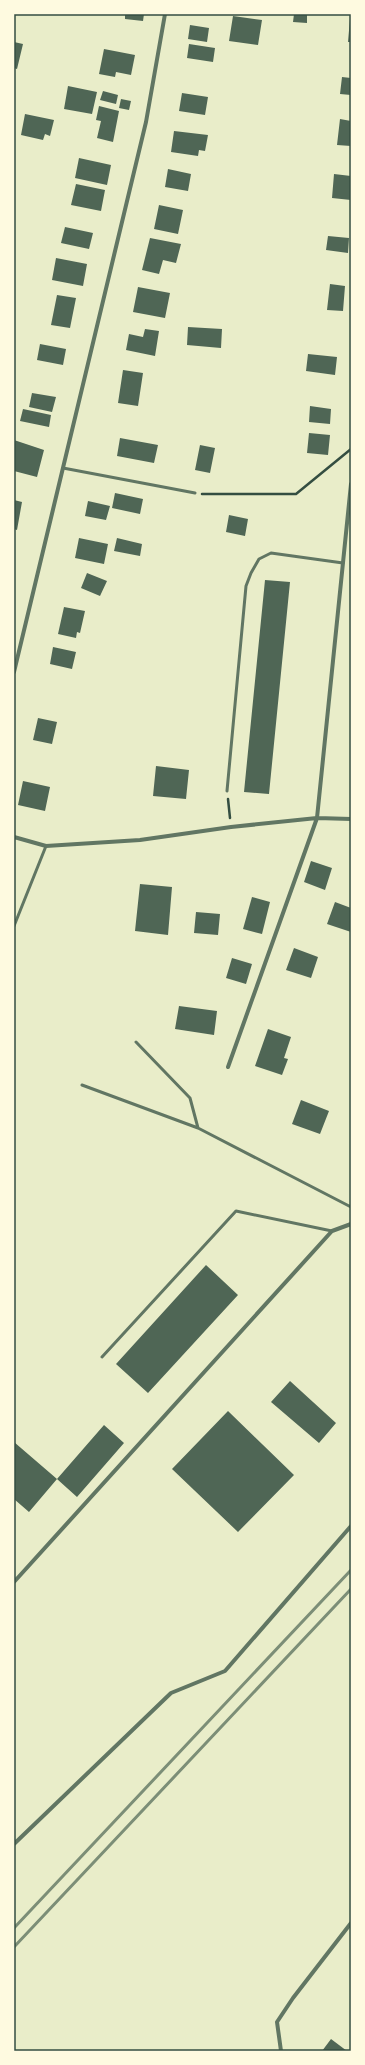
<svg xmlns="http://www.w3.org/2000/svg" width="365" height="2065" font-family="'Noto Serif',serif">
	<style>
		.building { fill: #4f6655 }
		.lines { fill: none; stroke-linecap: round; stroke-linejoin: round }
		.path { stroke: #344e41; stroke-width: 2.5 }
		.service { stroke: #617663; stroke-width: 3 }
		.minor { stroke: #617663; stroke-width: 4 }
		.rail { stroke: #7c8e77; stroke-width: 3 }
		.neatline { fill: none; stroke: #344e41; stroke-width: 1.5 }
	</style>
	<rect width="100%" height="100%" fill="#e9edc9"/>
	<path class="building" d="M125,14H144L143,21L125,19Z
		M294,14H307V23L293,22Z
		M233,16L262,20L258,45L229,41Z
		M350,19H351V42H348Z
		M190,25L209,28L207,42L188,39Z
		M14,42L23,44L17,69L14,68Z
		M189,44L215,48L213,62L187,58Z
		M104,49L135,55L131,75L116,72L115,77L99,74Z
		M342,77L351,78V95L340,94Z
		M68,86L97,92L92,114L64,109Z
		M103,91L118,95L116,104L100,100Z
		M182,93L208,97L205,115L179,111Z
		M121,99L131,101L129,110L119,108Z
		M99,106L119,111L113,142L97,138L101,121L96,120Z
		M25,114L54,120L50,136L45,134L43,140L21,135Z
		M340,119L351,121V146L337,145Z
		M174,131L208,135L205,151L199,150L198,156L171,152Z
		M79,158L111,165L107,185L75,178Z
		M168,169L191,174L188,191L165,187Z
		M334,174L351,176V200L332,198Z
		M76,184L105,190L101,211L71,205Z
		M159,205L183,210L178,234L154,229Z
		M65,227L93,233L89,249L61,243Z
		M328,236L349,238L348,253L326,250Z
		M150,238L181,244L176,263L163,260L159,274L142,270Z
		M56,258L87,264L83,286L52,280Z
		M330,284L345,286L343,311L327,310Z
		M138,287L170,293L165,318L133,312Z
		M57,295L76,298L70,328L51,325Z
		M188,327L222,329L221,348L187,345Z
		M145,329L159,331L155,356L126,350L129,334L143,337Z
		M40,344L66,349L63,365L37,360Z
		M308,354L337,357L335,375L306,371Z
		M123,370L143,373L138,406L118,403Z
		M32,393L56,397L52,412L29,407Z
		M310,406L331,409L330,424L309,422Z
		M23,409L51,415L49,427L20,421Z
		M309,433L330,435L328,455L307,453Z
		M120,438L158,445L154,463L117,456Z
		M14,440L44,450L37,477L14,471Z
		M200,445L215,448L210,473L195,470Z
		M115,493L143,499L140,514L112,508Z
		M14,500L22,502L17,530L14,529Z
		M88,501L110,506L106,520L85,516Z
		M229,515L248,519L245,536L226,532Z
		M79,538L108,544L104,564L75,558Z
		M117,538L142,544L140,556L114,551Z
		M87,573L107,581L100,596L81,588Z
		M265,580L290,582L269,794L244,792Z
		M64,607L85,611L80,633L77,632L76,638L58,634Z
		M53,647L76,652L72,669L50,664Z
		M38,718L57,722L52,744L33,740Z
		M156,766L189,770L186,799L153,796Z
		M23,781L50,787L45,811L18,805Z
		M311,861L332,868L325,890L304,882Z
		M140,884L172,887L168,935L135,931Z
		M252,897L270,902L262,934L243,929Z
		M335,902L351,908V932L327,924Z
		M196,912L220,914L218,935L194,933Z
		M294,948L318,957L311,978L286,970Z
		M232,958L252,964L246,984L226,978Z
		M179,1006L217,1011L214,1035L175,1029Z
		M268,1029L291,1037L284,1058L288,1059L282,1075L255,1066Z
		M301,1100L329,1111L320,1134L292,1124Z
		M206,1265L238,1295L148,1393L116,1364Z
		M290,1381L336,1423L319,1443L271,1402Z
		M228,1411L294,1475L238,1532L172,1469Z
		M104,1425L124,1443L77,1497L57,1479Z
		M14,1442L57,1479L29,1512L14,1499Z
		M331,2039L347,2051H322Z"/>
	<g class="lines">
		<path class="path" d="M202,494H296L351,449
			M228,799L230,818"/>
		<path class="service" d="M63,468L195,493
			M227,791L246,586L251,573L259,559L271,553L343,563
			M14,926L46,846
			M136,1042L190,1098L198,1128
			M82,1085L198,1128L351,1207
			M102,1357L236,1211L332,1231"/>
		<path class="minor" d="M14,672L146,122L165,14
			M14,837L46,846L140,840L231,827L317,818L351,819
			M228,1067L317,818L351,484
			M14,1582L332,1231L351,1224
			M14,1844L171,1693L225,1671L351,1526
			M281,2051L277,2022L293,1998L351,1923"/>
		<path class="rail" d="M14,1928L351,1570
			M14,1947L351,1589"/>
	</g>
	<rect width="365" height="2065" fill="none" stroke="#fefae0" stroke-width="30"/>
	<rect x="15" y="15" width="335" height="2035" class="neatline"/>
</svg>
